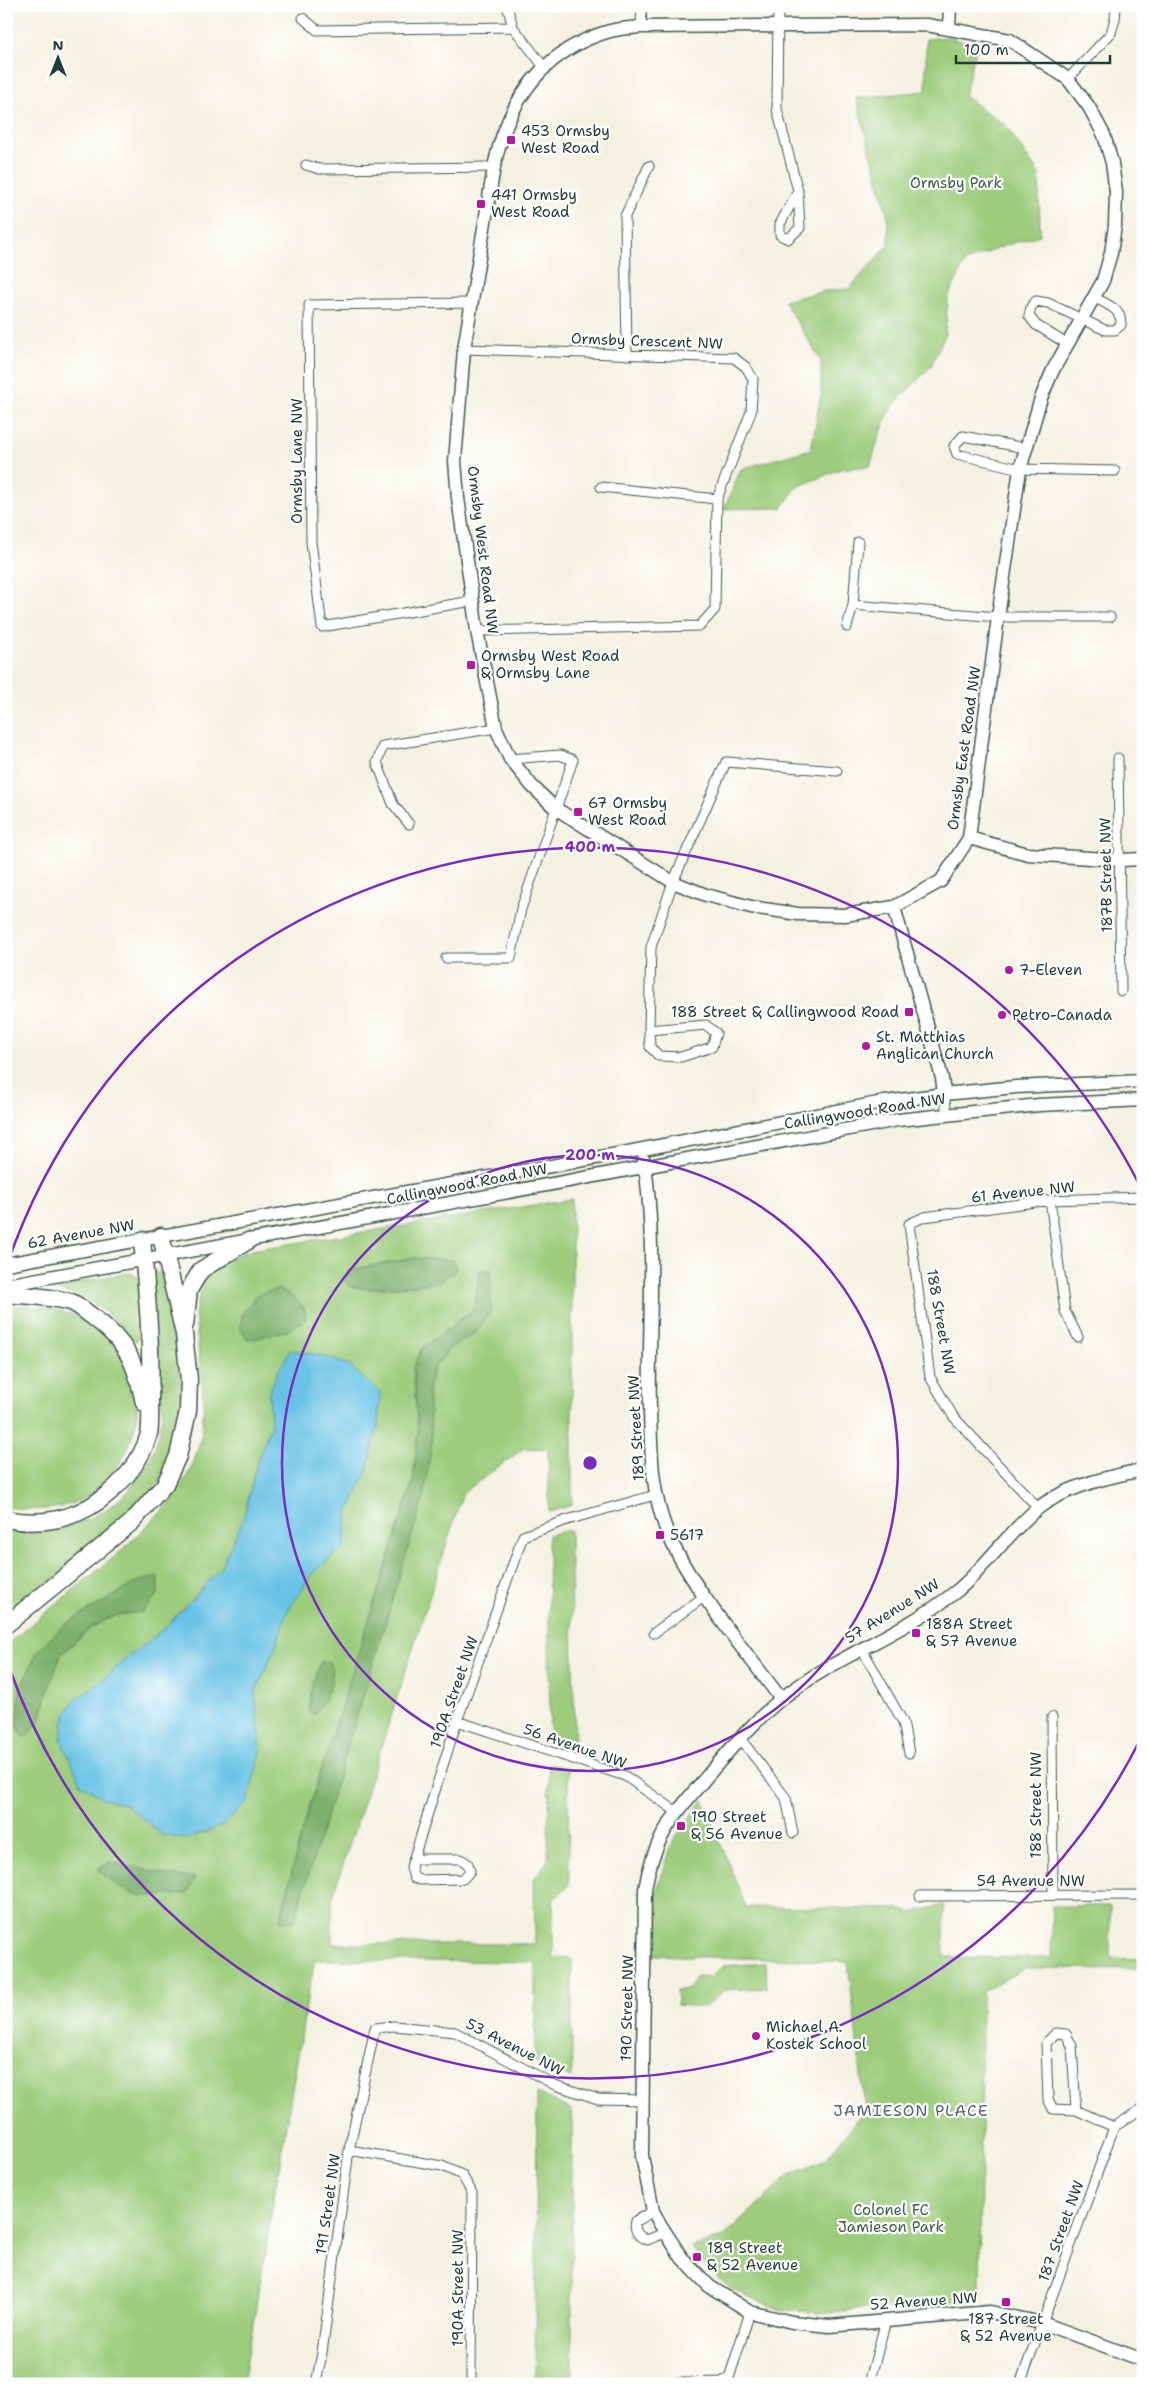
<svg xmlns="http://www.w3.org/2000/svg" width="1149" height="2390" font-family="'Shantell Sans',sans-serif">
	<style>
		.green { fill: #9ccc7b; stroke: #5e8458; fill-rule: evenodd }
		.forest { fill: #7db06b; stroke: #4e7650 }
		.water { fill: #67c2e5; stroke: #43808c }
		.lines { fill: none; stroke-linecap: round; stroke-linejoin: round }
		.street-casing { stroke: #3f584e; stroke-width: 11 }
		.secondary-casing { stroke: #3f584e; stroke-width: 15 }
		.highway-casing { stroke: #3f584e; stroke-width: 19 }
		.street { stroke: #fff; stroke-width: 9 }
		.secondary { stroke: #fff; stroke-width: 12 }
		.highway { stroke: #fff; stroke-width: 16 }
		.ring { fill: none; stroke: #7b2cbf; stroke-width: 2.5 }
		.poi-dot { fill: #b5179e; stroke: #fff; stroke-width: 2 }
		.labels { text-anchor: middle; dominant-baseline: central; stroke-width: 4.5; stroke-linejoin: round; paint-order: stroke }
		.poi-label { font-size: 15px; fill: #1f3d34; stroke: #fff; text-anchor: start }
		.park-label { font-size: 15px; fill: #3e6146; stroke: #fff }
		.street-label { font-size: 15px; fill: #1f3d34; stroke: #fff }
		.neighbourhood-label { font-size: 16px; letter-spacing: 1px; fill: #566572; stroke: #fff }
		.centre { fill: #7b2cbf; stroke: #fff; stroke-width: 2.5 }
		.ring-label { font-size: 15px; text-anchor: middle; font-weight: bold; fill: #7b2cbf; stroke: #fff; stroke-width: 4.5; stroke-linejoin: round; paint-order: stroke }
	</style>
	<rect width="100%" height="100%" fill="#fff"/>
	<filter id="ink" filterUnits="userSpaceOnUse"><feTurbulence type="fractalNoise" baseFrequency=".02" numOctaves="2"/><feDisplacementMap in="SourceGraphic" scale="10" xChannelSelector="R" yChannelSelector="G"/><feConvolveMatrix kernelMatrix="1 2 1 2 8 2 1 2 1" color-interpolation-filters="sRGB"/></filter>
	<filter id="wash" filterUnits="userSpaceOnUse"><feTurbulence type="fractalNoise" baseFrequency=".0096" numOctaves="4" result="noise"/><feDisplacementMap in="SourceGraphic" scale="20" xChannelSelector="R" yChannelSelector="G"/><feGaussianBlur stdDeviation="1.12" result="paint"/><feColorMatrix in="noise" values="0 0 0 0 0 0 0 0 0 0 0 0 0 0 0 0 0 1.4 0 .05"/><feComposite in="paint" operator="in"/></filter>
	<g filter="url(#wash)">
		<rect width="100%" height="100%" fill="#f4f1e1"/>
		<path class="green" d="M949,37L977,46L964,96L1006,126L1039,174L1040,235L1006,245L965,262L948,297L945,335L931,366L891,408L880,434L870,466L840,469L797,487L782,508L724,509L741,469L811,449L821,395V361L784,301L825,291L849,289L889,244L887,213L856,98L926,91V39Z
			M572,1199V1505L549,1512L548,1449L524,1448L463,1493L332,1899V1944H535L534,1879L548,1860L549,1764L568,1768L569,1885L553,1900V1957L572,1958V2078L535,2062V1962L315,1960L307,2000L243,2384H6V1645L120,1552L170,1503L192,1468L201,1438L204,1405L195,1314L203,1282L219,1264L239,1254L257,1249ZM415,1258L400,1287L368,1289L349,1286L350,1270ZM491,1270L475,1333C467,1338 458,1341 451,1347C420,1372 429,1407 432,1442L294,1922L281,1920L303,1827L413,1481L418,1432L413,1368L458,1321L475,1309L479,1271ZM258,1295L289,1330L248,1340C235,1318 243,1312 258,1295ZM290,1351L319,1355L349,1365L367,1471L348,1512L344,1547L312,1572L286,1614L275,1648L255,1693L261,1752L162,1835L127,1805L74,1701L100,1683L127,1658L163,1630L220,1569L243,1520L258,1459L271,1426L269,1393ZM139,1581L142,1612L116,1615L92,1627L61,1654L48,1690L40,1721L37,1652L64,1625ZM110,1862L173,1876L195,1878L98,1869Z
			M160,1272L163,1275L181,1371V1410L175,1448L159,1482L130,1514L6,1619V1529C30,1538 62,1531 84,1521C128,1503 157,1463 162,1416C163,1403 160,1387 159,1374C156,1342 154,1311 152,1279L154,1273Z
			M130,1273L136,1275L138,1278L141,1336L137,1340L134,1341C111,1314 86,1292 49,1290L48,1288Z
			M31,1305C54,1310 77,1313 96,1327C115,1341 134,1370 137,1394C142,1442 109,1497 60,1507C42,1511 24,1509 6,1507V1306Z
			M570,1530L575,1749L550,1739L548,1535Z
			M703,1800L746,1907L899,1909L911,1913L944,1905V1957L1051,1958L1052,1906H1110V1958L1143,1959V1969L1026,1968L982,1992L980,2300L818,2313L779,2309L732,2290L709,2270L692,2247L723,2237L791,2174L825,2160L865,2110L848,1962L655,1955V1896L674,1839Z
			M766,1963L767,1988L724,1990L705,2007L677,2005L676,1990L688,1989L697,1976L711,1977L723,1966Z
			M537,2093L572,2110V2384H535Z"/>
		<path class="forest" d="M415,1258L454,1260L456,1270L439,1282L400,1287L368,1289L349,1286L343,1279L350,1270Z
			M491,1270V1312L475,1333L451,1347L432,1370L428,1392L432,1442L424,1496L294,1922L280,1920L303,1827L413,1481L418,1432L413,1368L422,1348L475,1309L479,1271Z
			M279,1289L289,1294L304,1307L306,1319L289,1330L248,1340L240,1327L243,1312L258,1294Z
			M158,1577V1595L142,1612L116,1615L92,1627L61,1654L48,1690L40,1721L25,1738L17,1727L20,1689L37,1652L64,1625L139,1581Z
			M321,1661H329C337,1682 327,1696 315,1714L309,1713L312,1685Z
			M110,1862L173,1876L195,1878L187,1894C140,1897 134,1901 98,1870Z"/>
		<path class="water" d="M290,1350L320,1355L349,1365L380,1393L378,1426L367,1471L348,1512L344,1547L312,1573L286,1614L275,1648L255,1693L261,1752L247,1802L222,1826L185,1839L162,1835L127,1805L103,1798L81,1784L61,1740L65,1716L74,1701L100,1683L127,1658L163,1630L220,1569L243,1520L258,1459L271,1426L269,1393L277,1373Z"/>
	</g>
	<g filter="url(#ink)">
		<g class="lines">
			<g class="street-casing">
				<path id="street" d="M507,6L513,27L544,67
					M778,6L777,109L798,191L800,228L788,239L780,235V224L798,191
					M303,18L317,30L513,27
					M641,27L642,6
					M1068,79L1111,33L1115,19L1116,6
					M306,165L319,169L494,167
					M1067,344L1036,325L1029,316L1031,307L1036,301L1048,303L1105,330H1115L1121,325C1122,309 1108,305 1095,298
					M464,349L734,358L746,367L753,379L751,412L717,499L715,609L700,626L477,631
					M627,355L625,216L649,166
					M1025,448L963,436L954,446L957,454L1020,469L1115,471
					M601,487L717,499
					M472,601L322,627L311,542L309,305L472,303
					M853,605L998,617H1110
					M847,627L853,605L858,542
					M1118,758L1121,991
					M409,824L393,804L377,762L383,746L496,728
					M446,958H511L521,909L573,760L560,755L510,759
					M649,1030L650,1047L659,1056L681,1057L712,1047L716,1033L706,1025L649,1030L651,947L673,882L726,762L837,771
					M944,1094L947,1113
					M1050,1200L1065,1311L1078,1337
					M1038,1508L953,1416L930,1377L909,1224L924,1217L1050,1200L1143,1197
					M654,1633L705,1596
					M862,1649L903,1722L909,1753
					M1052,1717L1053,1894
					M457,1721L625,1776L677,1812
					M740,1738L786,1798L793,1833
					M415,1859H461L468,1864L470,1871L463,1879L420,1880L414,1878L411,1867L457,1721L523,1536L567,1520L655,1495
					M920,1896L1143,1895
					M1114,2127L1143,2108
					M349,2150L442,2166L462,2175L472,2193L471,2384
					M653,2211L636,2221C633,2231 639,2237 647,2240L665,2233
					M316,2384L322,2353L349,2150L375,2028L394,2026L455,2032L555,2085L598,2099L642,2100
					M648,2384L721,2382L729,2378L750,2312
					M869,2384L886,2320
					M1020,2384L1114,2127L1076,2110L1053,2109L1048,2099L1046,2043L1056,2033L1066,2034L1072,2046L1076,2110"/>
			</g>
			<g class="secondary-casing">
				<path id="secondary" d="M927,25L1010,40L1068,79L1089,107L1104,135L1112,163L1116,192L1115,226L1111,253L1103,281L1053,370L1041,398L1020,469L998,617L969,838L941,881L894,907L845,915L798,914L751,907L706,895L673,882L555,808L532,786L510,759L496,728L477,631L458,498L455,461L464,349L494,167C508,101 543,50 610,31C620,28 631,28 641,27Z
					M949,28L950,6
					M969,838L1028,854L1121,860L1143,859
					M894,907L942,1078L944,1094
					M644,1160C657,1241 648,1326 650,1408C651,1451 651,1494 668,1534C692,1589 745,1650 781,1699
					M6,1264L623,1153L878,1103L944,1094L1016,1087L1143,1081
					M6,1285L898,1120L1039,1105L1143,1100
					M1143,1470C1110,1476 1063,1488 1037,1509C1008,1533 986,1566 958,1590C904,1634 835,1656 781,1699C752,1723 727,1753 703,1781C671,1818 653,1840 645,1889L642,2156L653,2211L660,2224L682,2258L709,2286L750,2312L792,2322L829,2326L990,2312L1042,2323L1143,2360"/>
			</g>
			<g class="highway-casing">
				<path id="highway" d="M6,1294C28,1296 49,1296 71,1302C79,1305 86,1312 93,1317C127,1342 136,1363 144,1403
					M185,1325L189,1290L201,1270L248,1241
					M6,1519C39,1526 73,1520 100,1500C123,1483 141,1462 149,1434C151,1424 150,1410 150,1400C152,1347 147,1293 142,1240
					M6,1625L132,1522L165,1484L178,1456L188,1411L189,1380L184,1334L161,1236"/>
			</g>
			<use href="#street" class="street"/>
			<use href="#secondary" class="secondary"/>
			<use href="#highway" class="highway"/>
		</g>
	</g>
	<g class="ring">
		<circle cx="590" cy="1463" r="308"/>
		<path d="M1141 1738A616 616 0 0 1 8 1664M8 1262A616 616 0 0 1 1141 1188"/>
	</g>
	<g class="poi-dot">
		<rect x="506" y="135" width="10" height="10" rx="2.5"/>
		<rect x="476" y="199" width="10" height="10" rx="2.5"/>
		<rect x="466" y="660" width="10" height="10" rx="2.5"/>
		<rect x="573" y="807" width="10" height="10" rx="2.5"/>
		<circle cx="1009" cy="970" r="5"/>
		<rect x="904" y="1007" width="10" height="10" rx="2.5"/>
		<circle cx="1002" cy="1015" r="5"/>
		<circle cx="866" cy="1046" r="5"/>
		<rect x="655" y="1530" width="10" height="10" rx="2.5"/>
		<rect x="911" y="1628" width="10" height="10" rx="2.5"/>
		<rect x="676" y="1821" width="10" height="10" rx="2.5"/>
		<circle cx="756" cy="2036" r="5"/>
		<rect x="692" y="2252" width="10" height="10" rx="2.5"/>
		<rect x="1001" y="2297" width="10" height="10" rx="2.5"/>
	</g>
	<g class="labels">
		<g class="poi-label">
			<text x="521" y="131">453 Ormsby<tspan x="521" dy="17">West Road</tspan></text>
			<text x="491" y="195">441 Ormsby<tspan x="491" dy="17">West Road</tspan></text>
			<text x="481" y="656">Ormsby West Road<tspan x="481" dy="17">&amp; Ormsby Lane</tspan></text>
			<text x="588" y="803">67 Ormsby<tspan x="588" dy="17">West Road</tspan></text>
			<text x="1019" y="970">7-Eleven</text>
			<text x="899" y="1012" text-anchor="end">188 Street &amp; Callingwood Road</text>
			<text x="1012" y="1015">Petro-Canada</text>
			<text x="876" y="1037">St. Matthias<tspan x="876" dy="17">Anglican Church</tspan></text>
			<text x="670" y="1535">5617</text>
			<text x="926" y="1624">188A Street<tspan x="926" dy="17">&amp; 57 Avenue</tspan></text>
			<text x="691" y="1817">190 Street<tspan x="691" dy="17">&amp; 56 Avenue</tspan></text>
			<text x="766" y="2027">Michael A.<tspan x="766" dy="17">Kostek School</tspan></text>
			<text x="707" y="2248">189 Street<tspan x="707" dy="17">&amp; 52 Avenue</tspan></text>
			<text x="1006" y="2319" text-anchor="middle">187 Street<tspan x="1006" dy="17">&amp; 52 Avenue</tspan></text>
		</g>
		<g class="park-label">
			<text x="956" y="183">Ormsby Park</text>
			<text x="891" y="2210">Colonel FC<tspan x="891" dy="17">Jamieson Park</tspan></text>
		</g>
		<g class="street-label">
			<text transform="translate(647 341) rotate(2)">Ormsby Crescent NW</text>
			<text transform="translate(297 461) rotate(-90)">Ormsby Lane NW</text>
			<text transform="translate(483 550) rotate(83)">Ormsby West Road NW</text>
			<text transform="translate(964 748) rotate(-82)">Ormsby East Road NW</text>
			<text transform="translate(1106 875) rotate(-91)">187B Street NW</text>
			<text transform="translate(865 1111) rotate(-9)">Callingwood Road NW</text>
			<text transform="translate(467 1184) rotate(-11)">Callingwood Road NW</text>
			<text transform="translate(1023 1192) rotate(-6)">61 Avenue NW</text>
			<text transform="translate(81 1234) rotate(-10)">62 Avenue NW</text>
			<text transform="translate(941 1322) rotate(80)">188 Street NW</text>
			<text transform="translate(636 1428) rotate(-93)">189 Street NW</text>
			<text transform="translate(892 1611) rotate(-32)">57 Avenue NW</text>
			<text transform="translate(454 1692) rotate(-71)">190A Street NW</text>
			<text transform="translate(575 1746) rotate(19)">56 Avenue NW</text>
			<text transform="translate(1036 1805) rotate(-90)">188 Street NW</text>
			<text x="1031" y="1881">54 Avenue NW</text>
			<text transform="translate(627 2008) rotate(-89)">190 Street NW</text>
			<text transform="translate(515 2047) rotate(27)">53 Avenue NW</text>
			<text transform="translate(328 2204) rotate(-82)">191 Street NW</text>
			<text transform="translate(1061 2231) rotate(-70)">187 Street NW</text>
			<text transform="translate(458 2288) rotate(-90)">190A Street NW</text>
			<text transform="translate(924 2301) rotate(-4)">52 Avenue NW</text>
		</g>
		<g class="neighbourhood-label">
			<text x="911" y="2110">JAMIESON PLACE</text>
		</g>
	</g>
	<circle cx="590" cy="1463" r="8" class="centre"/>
	<g class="ring-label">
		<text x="590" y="852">400 m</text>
		<text x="590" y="1160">200 m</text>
	</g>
	<rect width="1149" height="2390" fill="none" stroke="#fff" stroke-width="25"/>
	<g transform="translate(58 58)" stroke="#ffffff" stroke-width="4" paint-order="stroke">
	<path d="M0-4L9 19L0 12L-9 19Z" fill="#1f3d34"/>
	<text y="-8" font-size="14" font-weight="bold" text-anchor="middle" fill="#1f3d34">N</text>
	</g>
	<path d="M956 55v8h154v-8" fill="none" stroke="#1f3d34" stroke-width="2.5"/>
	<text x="964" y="55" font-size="15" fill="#1f3d34" stroke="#ffffff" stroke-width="4" paint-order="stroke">100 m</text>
</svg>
